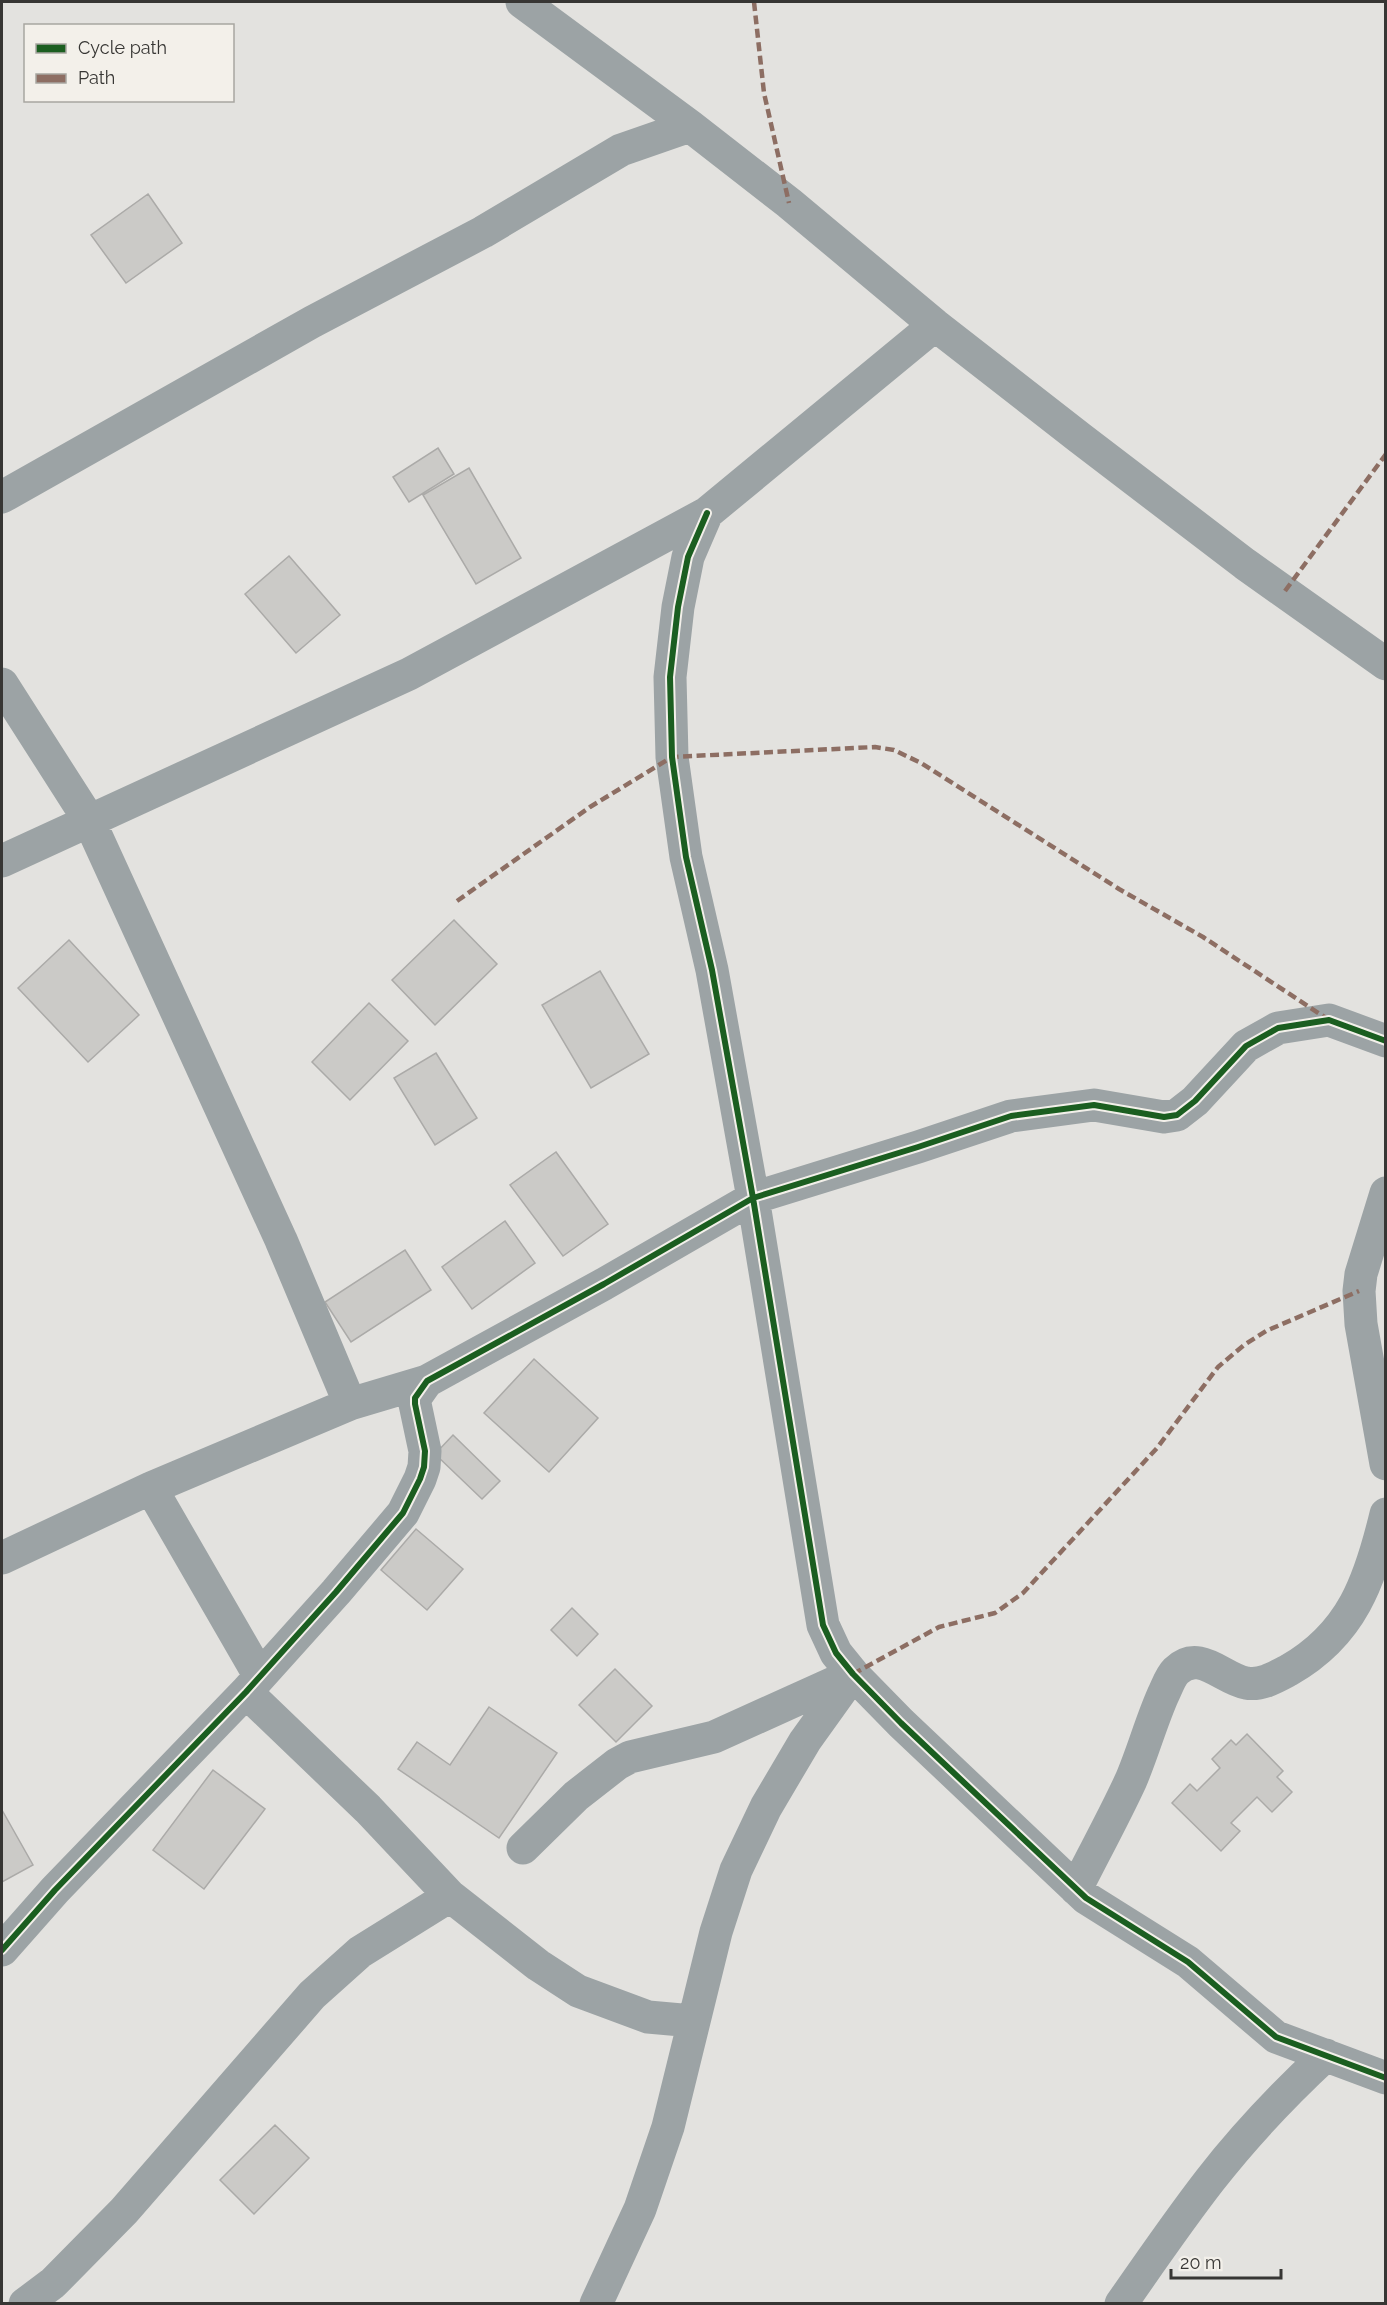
<svg xmlns="http://www.w3.org/2000/svg" width="1387" height="2305" font-family="Raleway,sans-serif">
	<style>
		.building { fill: #cbcac7; stroke: #abaaa8; stroke-width: 1.5 }
		.lines { fill: none; stroke-linecap: round; stroke-linejoin: round }
		.minor { stroke: #9ca3a5; stroke-width: 33 }
		.quiet { stroke: #8d6e63; stroke-width: 4.5; stroke-dasharray: 9 4.5; stroke-linecap: butt }
		.cycleway-casing { stroke: #f3f0ea; stroke-width: 10 }
		.cycleway { stroke: #1b5e20; stroke-width: 6 }
	</style>
	<rect width="100%" height="100%" fill="#e3e2df"/>
	<path class="building" d="M148,194L182,243L126,283L91,235Z
		M438,448L454,474L409,502L393,477Z
		M469,468L521,558L476,584L423,495Z
		M289,556L340,615L296,653L245,594Z
		M454,920L497,964L435,1025L392,980Z
		M69,940L139,1015L88,1062L18,988Z
		M600,971L649,1054L591,1088L542,1005Z
		M369,1003L408,1041L350,1100L312,1062Z
		M436,1053L477,1118L435,1145L394,1078Z
		M556,1152L608,1224L563,1256L510,1185Z
		M505,1221L535,1263L472,1309L442,1267Z
		M405,1250L431,1290L351,1342L325,1302Z
		M534,1359L598,1418L549,1472L484,1413Z
		M453,1435L500,1481L482,1499L435,1454Z
		M416,1529L463,1569L427,1610L381,1570Z
		M572,1608L598,1634L577,1656L551,1630Z
		M615,1669L652,1706L616,1742L579,1705Z
		M489,1707L557,1753L499,1838L398,1769L417,1742L450,1765Z
		M1247,1734L1283,1771L1277,1777L1292,1792L1272,1812L1257,1797L1231,1823L1240,1831L1221,1851L1172,1803L1190,1784L1197,1791L1220,1768L1212,1759L1231,1740L1236,1745Z
		M213,1770L265,1809L204,1889L153,1850Z
		M2,1810L33,1865L2,1882Z
		M275,2125L309,2158L254,2214L220,2180Z"/>
	<g class="lines">
		<path class="minor" d="M522,2L690,126L789,203L935,325L1080,438L1245,564L1386,664
			M2,497L312,322L483,232L621,150L690,126
			M707,513L688,557L678,607L670,677L672,757L686,857L712,970L753,1198L823,1625L836,1653L853,1674L901,1723L1086,1898L1188,1962L1276,2037L1386,2078
			M2,684L89,820L281,1240L350,1404
			M2,861L409,674L707,513L935,325
			M1386,1193L1361,1274L1359,1291L1361,1324L1386,1464
			M151,1488L259,1675
			M2,1558L151,1488L350,1404L427,1381
			M246,1692L368,1809L450,1896L538,1965L578,1991L648,2017L693,2021
			M523,1848L576,1796L617,1764L630,1757L714,1737L849,1676
			M1076,1889C1094,1853 1114,1817 1131,1780C1143,1752 1151,1722 1163,1695C1167,1687 1170,1677 1176,1671C1199,1648 1223,1679 1246,1683C1261,1686 1276,1677 1289,1670C1352,1634 1370,1581 1386,1514
			M2,1950L55,1890L246,1692L336,1592L403,1513L420,1479L424,1467L425,1451L415,1404V1398L427,1381L604,1284L753,1198L918,1147L1011,1116L1094,1105L1164,1117L1177,1115L1195,1101L1246,1046L1278,1028L1329,1020L1386,1041
			M25,2304L53,2283L124,2211L312,1995L360,1952L450,1896
			M596,2304L640,2209L668,2127L716,1932L736,1870L766,1807L805,1741L853,1674
			M1121,2304C1150,2262 1179,2220 1210,2180C1245,2135 1284,2094 1326,2055"/>
		<path class="quiet" d="M754,2L764,93L789,203
			M1285,591L1386,454
			M457,901L590,807L672,757L875,747L894,750L921,763L1119,889L1203,937L1329,1020
			M853,1674L939,1627L995,1613L1023,1593L1157,1448L1218,1367L1244,1345L1266,1331L1359,1291"/>
		<g class="cycleway-casing">
			<path id="cycleway" d="M707,513L688,557L678,607L670,677L672,757L686,857L712,970L753,1198L823,1625L836,1653L853,1674L901,1723L1086,1898L1188,1962L1276,2037L1386,2078
				M2,1950L55,1890L246,1692L336,1592L403,1513L420,1479L424,1467L425,1451L415,1404V1398L427,1381L604,1284L753,1198L918,1147L1011,1116L1094,1105L1164,1117L1177,1115L1195,1101L1246,1046L1278,1028L1329,1020L1386,1041"/>
		</g>
		<use href="#cycleway" class="cycleway"/>
	</g>
	<rect width="1387" height="2305" fill="none" stroke="#373634" stroke-width="6"/>
	<rect x="24" y="24" width="210" height="78" fill="#f3f0ea" stroke="#a8a6a1" stroke-width="1.5"/>
	<rect x="36" y="44" width="30" height="9" fill="#1b5e20" stroke="#a8a6a1" stroke-width="1.5"/>
	<text x="78" y="54" font-size="18" fill="#373634">Cycle path</text>
	<rect x="36" y="74" width="30" height="9" fill="#8d6e63" stroke="#a8a6a1" stroke-width="1.5"/>
	<text x="78" y="84" font-size="18" fill="#373634">Path</text>
	<path d="M1171 2269v9h110v-9" fill="none" stroke="#373634" stroke-width="3"/>
	<text x="1180" y="2269" font-size="18" fill="#373634" stroke="#f3f0ea" stroke-width="4.5" paint-order="stroke">20 m</text>
</svg>
